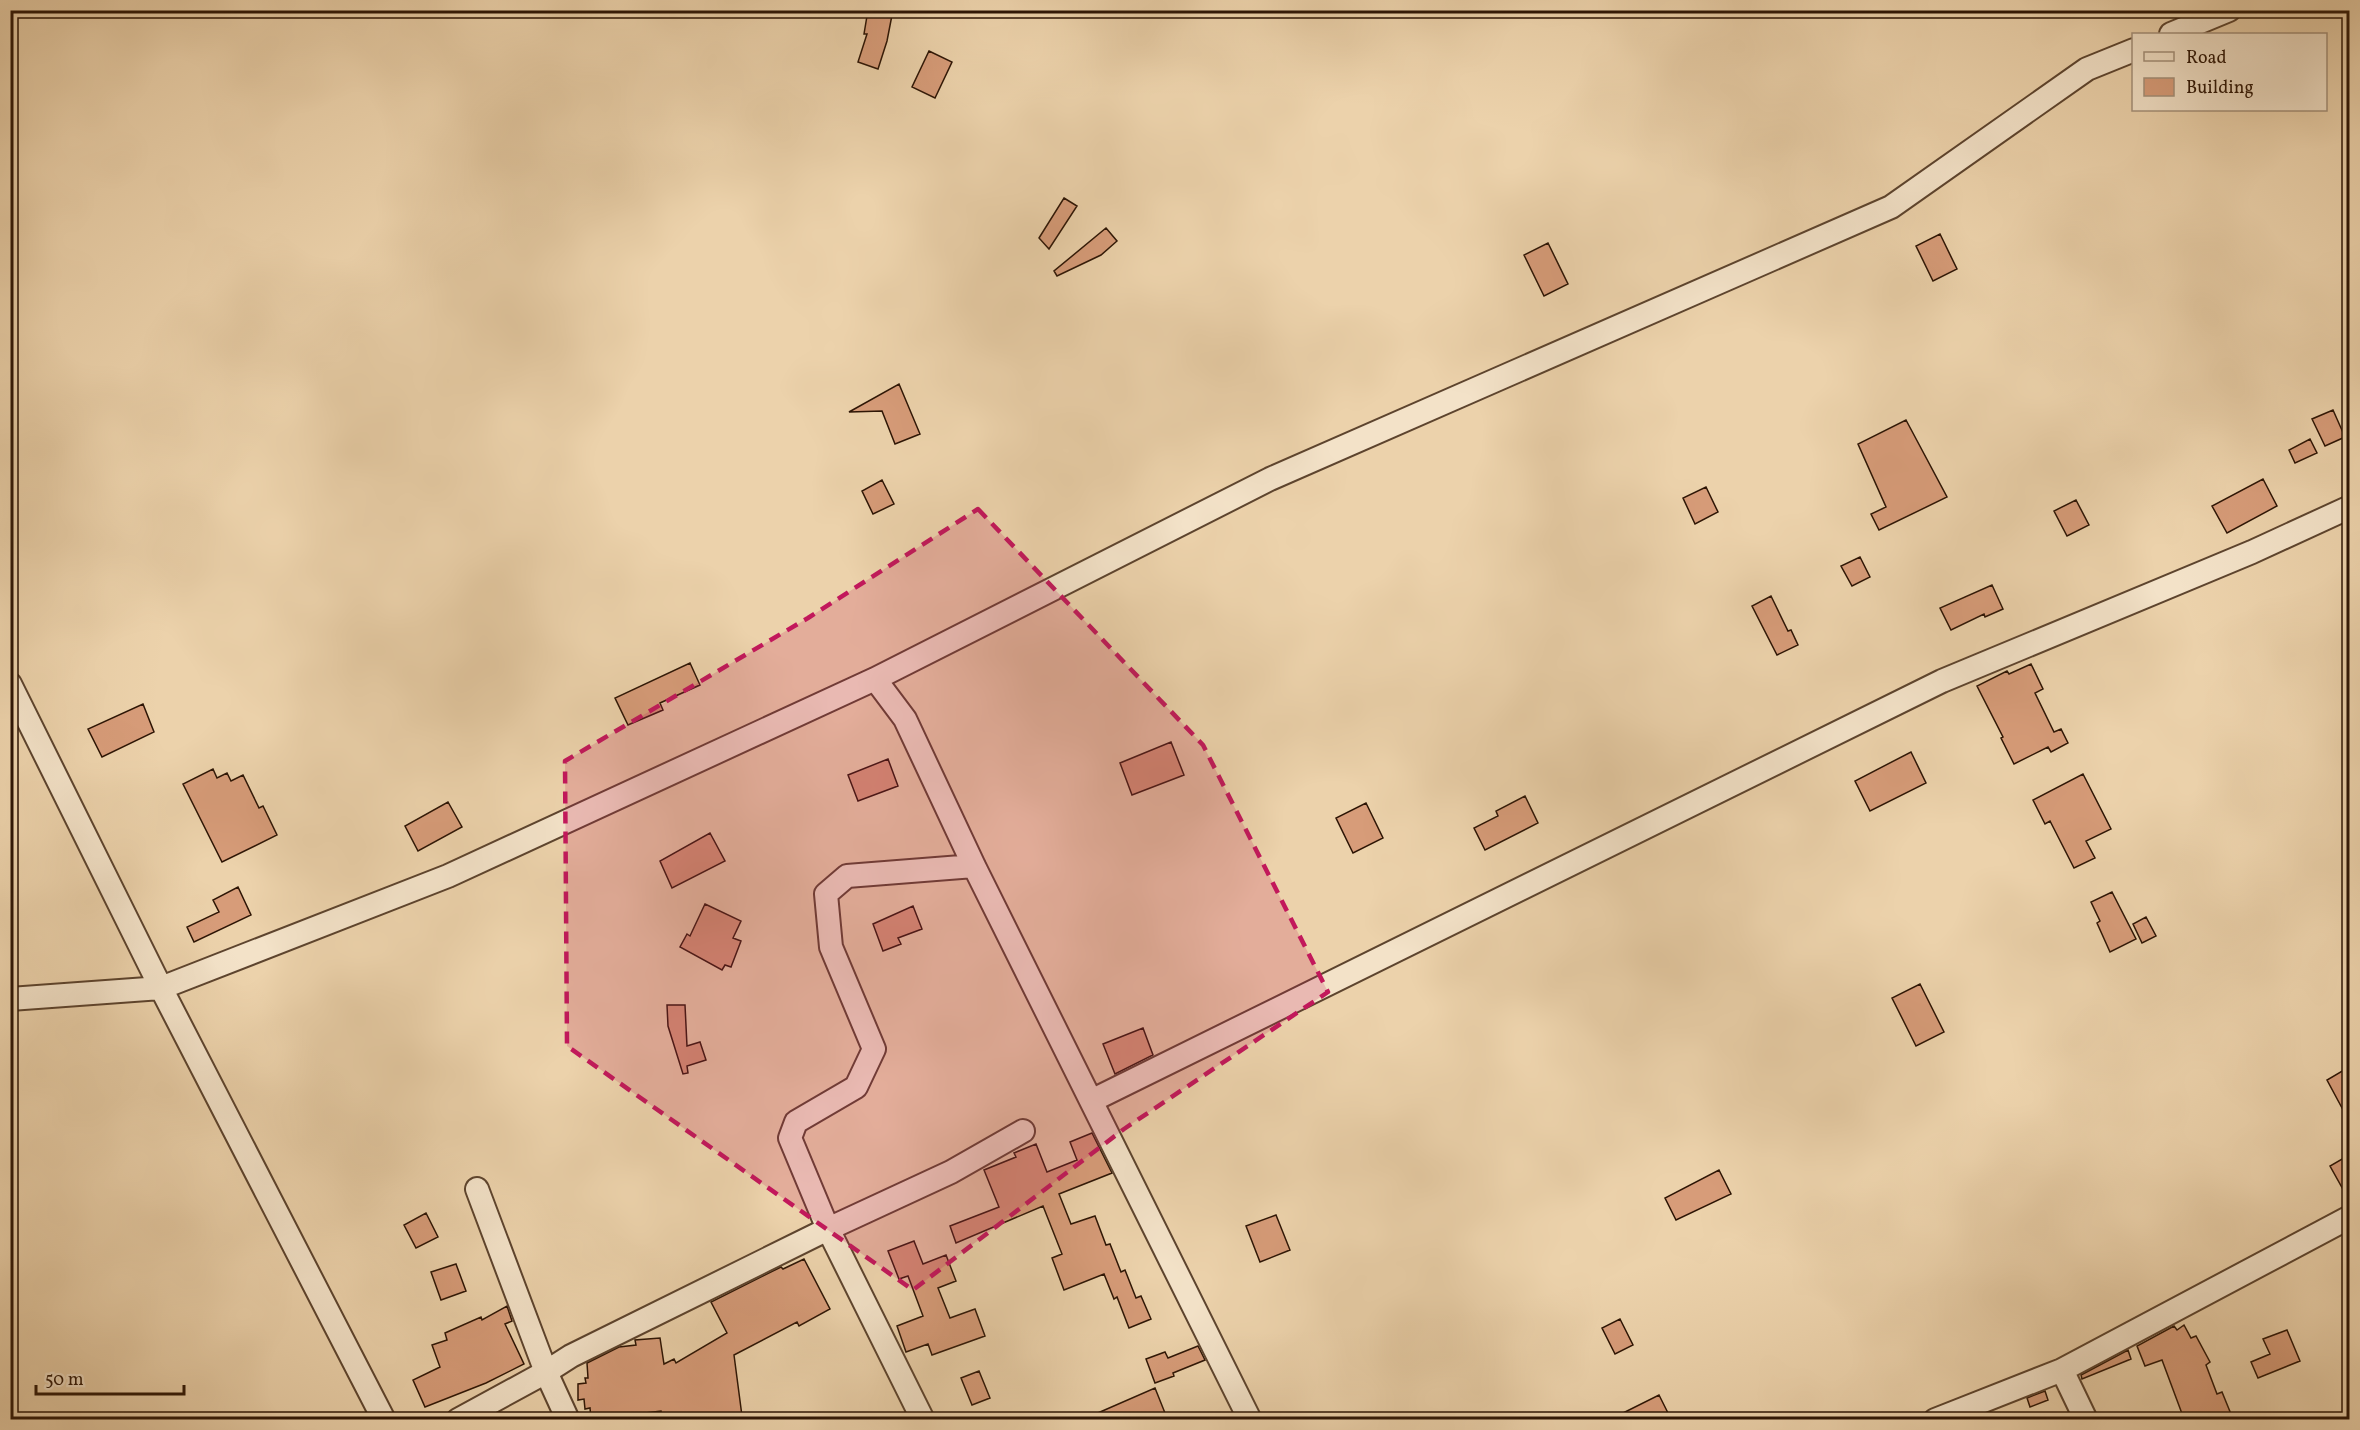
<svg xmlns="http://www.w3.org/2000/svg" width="2360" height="1430" font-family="Vollkorn,serif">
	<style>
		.building { fill: #d79c79; stroke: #2d1505; stroke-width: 1.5 }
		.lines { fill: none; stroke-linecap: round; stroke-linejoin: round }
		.street-casing { stroke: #5d442e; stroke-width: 26 }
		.street { stroke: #f3e2c8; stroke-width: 22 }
		.marked { fill: #c2185b; fill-opacity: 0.2; stroke: #c2185b; stroke-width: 4.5; stroke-dasharray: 12 8; stroke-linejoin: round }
	</style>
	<rect width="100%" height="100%" fill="#ecd2ab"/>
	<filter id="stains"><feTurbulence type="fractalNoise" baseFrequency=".00333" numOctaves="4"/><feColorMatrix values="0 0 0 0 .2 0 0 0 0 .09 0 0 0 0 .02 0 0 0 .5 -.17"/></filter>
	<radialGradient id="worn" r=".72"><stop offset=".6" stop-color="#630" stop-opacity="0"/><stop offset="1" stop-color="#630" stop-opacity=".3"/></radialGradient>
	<path class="building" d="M868,10H893L887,41L878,69L858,62L867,34H864Z
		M929,51L952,62L935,98L912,87Z
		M1064,198L1077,206L1049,249L1039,238Z
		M1106,228L1117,241L1101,255L1057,276L1054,271Z
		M1940,234L1957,269L1933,281L1916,246Z
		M1548,243L1568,284L1544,296L1524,255Z
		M899,384L920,434L895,444L882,411L849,412Z
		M2333,410L2345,437L2325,446L2312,419Z
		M1906,420L1947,497L1879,530L1871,514L1886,507L1858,444Z
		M2310,439L2317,453L2295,463L2289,450Z
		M2263,479L2277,506L2227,533L2212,506Z
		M882,480L894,504L873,514L862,491Z
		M1706,487L1718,512L1695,524L1683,498Z
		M2076,500L2089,525L2067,536L2054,511Z
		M1860,557L1870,577L1852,586L1841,566Z
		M1992,585L2003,609L1985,617L1984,614L1951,630L1940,608Z
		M1771,596L1788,631L1791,630L1798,645L1777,655L1752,606Z
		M690,663L700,685L660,703L663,710L628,725L615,698Z
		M2031,664L2043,689L2035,693L2054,732L2061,729L2068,743L2051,752L2048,747L2014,764L2001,738L2003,737L1977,686L2007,671L2009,674Z
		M143,704L154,732L102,757L88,729Z
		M1171,742L1184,775L1132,795L1120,763Z
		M1911,752L1926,783L1870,811L1855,781Z
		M888,759L898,786L858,801L848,775Z
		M213,769L217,778L227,773L231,781L243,775L259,808L263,806L277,835L222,862L183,784Z
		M2083,774L2111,829L2086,841L2095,858L2074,868L2050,821L2045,824L2033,800Z
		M1525,796L1538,823L1485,850L1474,828L1498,816L1496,811Z
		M448,802L462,827L418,851L405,826Z
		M1366,803L1383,838L1353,853L1336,818Z
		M710,833L725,861L672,888L660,861Z
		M238,887L251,915L194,942L187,927L219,912L213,900Z
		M2112,892L2136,939L2110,952L2097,923L2100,921L2091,902Z
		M705,904L741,921L733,938L741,941L731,967L725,965L722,970L680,947L687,934L690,936Z
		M913,906L922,929L898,938L901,944L883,951L873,924Z
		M2146,917L2156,936L2142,943L2133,924Z
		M1920,984L1944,1032L1916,1046L1892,998Z
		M667,1005H685L687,1046L700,1042L706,1060L687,1066L688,1073L683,1074L668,1026Z
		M1143,1028L1153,1055L1115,1074L1103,1044Z
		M2349,1067V1121L2327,1080Z
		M1092,1133L1112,1173L1059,1194L1071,1224L1095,1216L1106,1245L1110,1244L1121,1272L1125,1270L1136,1298L1141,1296L1151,1319L1129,1328L1117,1297L1114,1299L1104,1274L1064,1290L1052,1258L1062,1254L1043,1206L956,1243L950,1226L999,1207L984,1170L1016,1157L1014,1153L1036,1144L1047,1172L1077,1160L1070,1142Z
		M2349,1155V1200L2330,1166Z
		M1719,1170L1731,1194L1676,1220L1665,1198Z
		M426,1213L438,1237L416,1248L404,1225Z
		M1276,1215L1290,1250L1260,1262L1246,1226Z
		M914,1241L923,1264L946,1255L956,1281L938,1288L950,1318L975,1309L985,1336L932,1355L928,1344L906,1352L897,1326L923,1316L908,1276L899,1279L888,1251Z
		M804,1259L830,1309L799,1326L797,1322L734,1355L742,1416L695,1419L694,1413L662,1417L661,1411L629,1415L630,1419H591L590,1408L585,1409L584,1399L578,1400V1384L586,1383L585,1378H588L587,1363L619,1347L636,1345L635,1340L660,1338L664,1364L674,1359L676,1363L727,1333L711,1302L781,1267L783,1269Z
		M456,1264L466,1291L441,1300L431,1272Z
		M507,1306L512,1321L505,1324L524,1364L486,1383L425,1407L413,1380L440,1367L432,1345L447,1340L445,1333L481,1317L482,1320Z
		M1620,1319L1633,1345L1615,1354L1602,1328Z
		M2184,1325L2191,1338L2196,1336L2210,1362L2206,1365L2217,1394L2222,1392L2233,1419H2184L2162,1360L2145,1366L2137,1346L2174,1326L2177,1330Z
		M2287,1330L2300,1361L2258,1378L2251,1362L2270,1354L2263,1339Z
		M1198,1346L1205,1360L1173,1373L1174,1376L1155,1383L1146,1359L1165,1352L1168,1358Z
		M2128,1350L2131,1359L2082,1379L2081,1375Z
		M979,1371L990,1398L972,1405L961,1378Z
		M1155,1388L1165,1413L1149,1419H1084Z
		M2045,1391L2048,1400L2030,1407L2027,1398Z
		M1659,1395L1671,1419H1611Z"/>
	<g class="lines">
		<g class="street-casing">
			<path id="street" d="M2171,34L2229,10
				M875,679L905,719L974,866L1250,1420
				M10,684L161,988L10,999
				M1091,1101L1942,681L2252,552L2350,507
				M2062,1370L2086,1420
				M384,1420L161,988L448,876L875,679L1270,479L1891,207L2087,69L2134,50
				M458,1420L546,1372L477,1189
				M568,1420L546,1372L571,1356L828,1229L951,1172L1023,1131
				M923,1420L828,1229L790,1138L796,1122L856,1087L874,1049L831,947L826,894L847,876L974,866
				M1935,1420L2062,1370L2350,1217"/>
		</g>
		<use href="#street" class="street"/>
	</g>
	<path class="marked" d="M978,509L1203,745L1328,992L1124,1129L913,1290L567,1046L565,761L808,618Z"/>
	<rect width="2360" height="1430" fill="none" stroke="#ecd2ab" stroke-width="36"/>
	<rect x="12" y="12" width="2336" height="1406" fill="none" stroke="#2d1505" stroke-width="3"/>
	<rect x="18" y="18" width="2324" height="1394" fill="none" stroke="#2d1505" stroke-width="1.5"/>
	<rect x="2132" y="33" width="195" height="78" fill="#f3e2c8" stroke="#a4907a" stroke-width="1.5"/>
	<rect x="2144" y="52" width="30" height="9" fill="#f3e2c8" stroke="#a4907a" stroke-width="1.5"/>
	<text x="2186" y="63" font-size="18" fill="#2d1505">Road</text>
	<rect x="2144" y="78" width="30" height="18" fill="#d79c79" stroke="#a4907a" stroke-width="1.5"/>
	<text x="2186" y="93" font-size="18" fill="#2d1505">Building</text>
	<path d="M36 1385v9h148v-9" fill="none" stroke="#2d1505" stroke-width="3"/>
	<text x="45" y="1385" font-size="18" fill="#2d1505" stroke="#f3e2c8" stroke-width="4.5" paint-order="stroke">50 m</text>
	<rect width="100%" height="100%" filter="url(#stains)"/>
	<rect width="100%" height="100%" fill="url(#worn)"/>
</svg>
